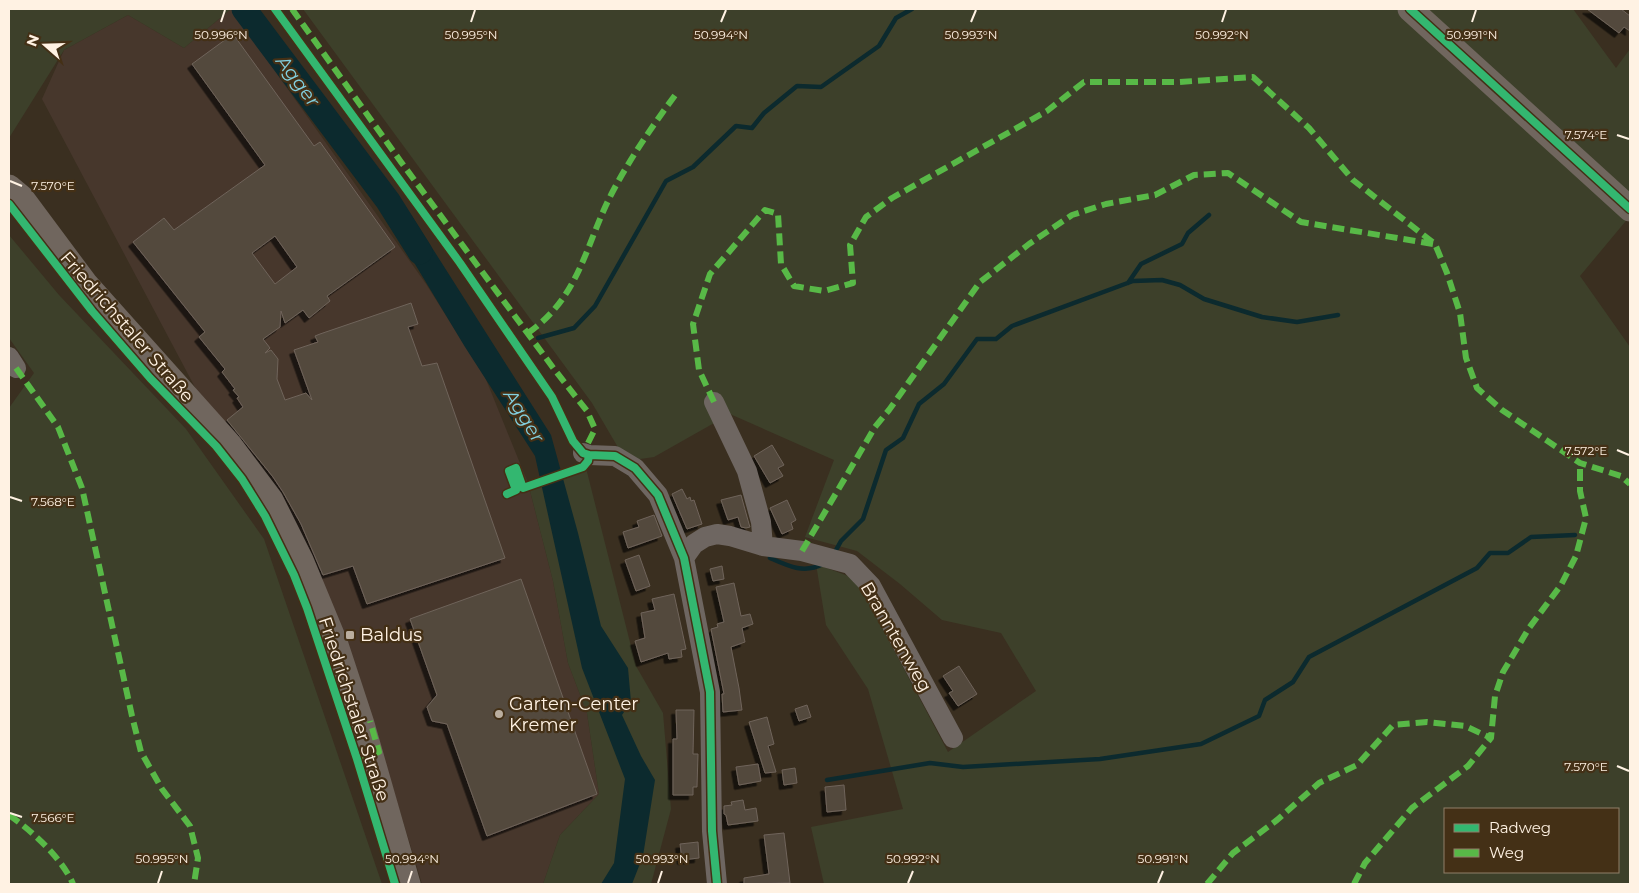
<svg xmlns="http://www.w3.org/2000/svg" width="1639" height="893" font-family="Montserrat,sans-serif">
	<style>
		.commercial { fill: #47372c }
		.green { fill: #3d402a; fill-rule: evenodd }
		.water { fill: #0c2a2e }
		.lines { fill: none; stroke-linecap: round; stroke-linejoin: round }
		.stream { stroke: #0c2a2e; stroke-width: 4.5 }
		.river { stroke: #0c2a2e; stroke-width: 25 }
		.building { fill: #53483e; stroke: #6f645a; fill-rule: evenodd; filter: url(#shadow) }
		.minor { stroke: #6e6661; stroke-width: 20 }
		.major { stroke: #70665e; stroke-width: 25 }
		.quiet { stroke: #58b947; stroke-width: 6; stroke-dasharray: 12 6; stroke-linecap: butt }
		.cycleway-casing { stroke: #443016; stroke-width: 11 }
		.cycleway { stroke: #33b770; stroke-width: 8 }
		.ticks { fill: none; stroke: #fff2e3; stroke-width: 2 }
		.poi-dot { fill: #baae9f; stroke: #443016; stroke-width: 2 }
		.labels { text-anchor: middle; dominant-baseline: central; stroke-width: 4.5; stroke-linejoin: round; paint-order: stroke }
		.street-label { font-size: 18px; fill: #fff2e3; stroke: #443016 }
		.poi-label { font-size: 18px; fill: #fff2e3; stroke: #443016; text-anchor: start }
		.water-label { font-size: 19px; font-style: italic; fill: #82d0e0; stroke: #443016 }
		.ticks-label { font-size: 12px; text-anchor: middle; fill: #fff2e3; stroke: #443016; stroke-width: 4.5; stroke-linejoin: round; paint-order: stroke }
	</style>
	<defs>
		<filter id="shadow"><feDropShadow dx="-4.5" dy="4.5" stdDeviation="0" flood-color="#0009"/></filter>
	</defs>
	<rect width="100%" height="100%" fill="#3a2f20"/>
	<path class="commercial" d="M231,9L426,284L485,377L528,483L553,581L568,663L587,713L599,794L560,835L543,884H422L356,667L197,391L42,99L64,50L128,15L184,48Z"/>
	<path class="green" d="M9,9H231L184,48L128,15L64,50L9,138Z
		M303,9H1573L1616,68L1630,49V216L1580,276L1630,347V884H824L811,827L903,809L868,689L826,625L816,564L856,579L948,752L1036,691L1001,633L942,620L900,584L857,551L805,537L834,460L730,414L654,457L626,461L592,403ZM1445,809H1618V872H1445Z
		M9,235L59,295L186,429L264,539L382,884H9V408L34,373L9,338Z
		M586,468L636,666L663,713L671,809L651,884H543L560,835L599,794L587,713L568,663L553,581L528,483Z"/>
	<path class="water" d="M410,213L551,435L578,533L601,626L628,668L631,702L622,715L641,756L655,780L643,856L632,884H601L614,863L625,779L582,668L535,456L465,347L395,231Z"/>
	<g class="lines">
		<path class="stream" d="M1128,283L1141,264L1182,244L1188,233L1209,215
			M538,338L574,328L595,306L666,181L693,167L736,126L752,128L764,113L797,86L821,87L879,46L896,18L912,9
			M836,550L841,541L863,519L886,450L903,438L919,404L944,384L977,339H996L1012,326L1133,281L1162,280L1180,285L1204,299L1262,317L1297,322L1338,315
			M770,558C788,566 804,574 823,564
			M827,780L930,763L963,767L1100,759L1201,744L1259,716L1265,700L1293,682L1309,657L1477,568L1490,553H1508L1531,537L1575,535"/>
		<path class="river" d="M244,9L388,201L420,252"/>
	</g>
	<path class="building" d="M1587,9H1621L1630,16V31L1624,27L1619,33Z
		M233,34L314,146L320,142L395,247L327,296L330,301L309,318L303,310L285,323L281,311L280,327L263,339L270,348L265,353L271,350L278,359L277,379L285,400L306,393L312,400L294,350L318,342L315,336L320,334L411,303L418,324L408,327L422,366L437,363L505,558L367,604L353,566L323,575L301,524L283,492L273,477L227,420L243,407L237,398L239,397L233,390L235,389L222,372L225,369L199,337L205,332L133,242L164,218L174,230L265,165L192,64ZM275,236L297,267L275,284L252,253Z
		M772,445L784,465L778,468L783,476L770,483L754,456Z
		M682,489L687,499L690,497L691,501L694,500L702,524L687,529L672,494Z
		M741,495L749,524L750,527L746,528L741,527L738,517L728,520L721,500Z
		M787,500L796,520L791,523L793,529L782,534L770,508Z
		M654,515L662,536L628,548L623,532L639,527L637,521Z
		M639,555L650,586L636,591L625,560Z
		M722,566L724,579L713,581L710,569Z
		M521,579L597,794L487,836L447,724L432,721L427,707L437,695L410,619Z
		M734,583L741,616L750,614L753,624L742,628L745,642L731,647L739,688L742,710L723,712L722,694H724L711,629L718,627L717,624L724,622L716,587Z
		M674,594L686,649L681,650L682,657L669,659L668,653L641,662L635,641L645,638L641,613L655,610L652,599Z
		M959,666L977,694L958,706L949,693L953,691L943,676Z
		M807,705L811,717L799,721L795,709Z
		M676,710H694L693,754H698L697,787H693V795H673V739H677Z
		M767,717L774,744L768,746L776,772L765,773L749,722Z
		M758,764L761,781L739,785L736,767Z
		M795,768L797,783L784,785L782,770Z
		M844,785L846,810L827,812L825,787Z
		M743,800L745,810L756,808L758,821L728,825L726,815L724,814V806L732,805L731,802Z
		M784,833L790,883L744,884V878L769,874L764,835Z
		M698,842L699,858L682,860L680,844Z"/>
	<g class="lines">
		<path class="minor" d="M9,357L16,368
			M714,402L747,471L761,522L763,546
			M583,453L589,455L615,456L635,468L658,495L684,558L710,692L712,831L717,884
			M684,558L694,544L705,537L717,534L730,536L763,546L802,551L850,564L871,586L953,738"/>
		<path class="major" d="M1410,9L1630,209
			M9,187L21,197L85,283L229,444L271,500L301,560L335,642L362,724L408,884"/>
		<path class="quiet" d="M292,9L401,162L554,369L587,411L595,429L583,453L581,450
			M528,333C581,296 585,244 613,191C631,157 653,125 676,94
			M16,368L58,427L82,488L132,716L141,752L162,789L190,826L198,858L194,884
			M714,402L699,370L693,324L710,274L765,210L778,214L781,264L794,286L824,291L853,283L850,245L866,217L892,198L1047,111L1084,82H1179L1253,77L1309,128L1353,180L1435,244L1447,273L1460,313L1466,358L1477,388L1502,410L1580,463L1621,476L1630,484
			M802,551L875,427L889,410L980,282L1029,244L1072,215L1106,204L1155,195L1194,175L1228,173L1301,222L1433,244
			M357,759L379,752L370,721
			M9,815C32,831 62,858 73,884
			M1207,884L1233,853L1277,820L1319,783L1357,765L1393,725L1427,722L1465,726L1491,738L1495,696L1503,672L1529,628L1561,585L1576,556L1586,518L1580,491V463
			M1354,884L1365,863L1412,808L1468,766L1491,738"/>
		<g class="cycleway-casing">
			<path id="cycleway" d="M275,9L460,263L552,397L573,441L583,453L589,455L615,456L635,468L658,495L684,558L710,692L712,831L717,884
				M1410,9L1630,209
				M9,204L92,311L150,378L216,446L242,479L265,516L294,575L307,608L357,759L395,884
				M507,494L516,490L509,471L516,468L523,488L583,467L588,461L589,455"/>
		</g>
		<use href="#cycleway" class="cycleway"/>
	</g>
	<path class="ticks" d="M221,22L225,10M471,22L475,10M721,22L726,10M971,22L976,10M1222,22L1226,10M1472,22L1476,10M1617,135L1629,139M10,181L22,186M1617,450L1629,455M10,497L22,501M1617,766L1629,771M10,813L22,817M158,883L162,871M408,883L412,871M658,883L662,871M908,883L913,871M1158,883L1163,871"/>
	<g class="poi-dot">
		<rect x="345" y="630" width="10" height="10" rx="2.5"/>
		<circle cx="499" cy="714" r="5"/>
	</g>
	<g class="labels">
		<g class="street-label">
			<text transform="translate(127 327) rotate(49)">Friedrichstaler Straße</text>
			<text transform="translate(896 637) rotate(60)">Branntenweg</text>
			<text transform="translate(354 709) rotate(72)">Friedrichstaler Straße</text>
		</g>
		<g class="poi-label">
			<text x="360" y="635">Baldus</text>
			<text x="509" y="704">Garten-Center<tspan x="509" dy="21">Kremer</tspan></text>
		</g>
		<g class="water-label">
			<text transform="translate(298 81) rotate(53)">Agger</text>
			<text transform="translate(524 416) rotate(58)">Agger</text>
		</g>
	</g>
	<g class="ticks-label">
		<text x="221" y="39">50.996°N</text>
		<text x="471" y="39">50.995°N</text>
		<text x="721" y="39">50.994°N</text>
		<text x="971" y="39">50.993°N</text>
		<text x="1222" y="39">50.992°N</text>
		<text x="1472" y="39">50.991°N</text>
		<text x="1586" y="139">7.574°E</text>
		<text x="53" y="190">7.570°E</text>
		<text x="1586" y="455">7.572°E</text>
		<text x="53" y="506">7.568°E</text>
		<text x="1586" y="771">7.570°E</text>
		<text x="53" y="822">7.566°E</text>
		<text x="162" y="863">50.995°N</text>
		<text x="412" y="863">50.994°N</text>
		<text x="662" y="863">50.993°N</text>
		<text x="913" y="863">50.992°N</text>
		<text x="1163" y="863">50.991°N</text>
	</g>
	<rect width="1639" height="893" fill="none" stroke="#fff2e3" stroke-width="20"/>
	<rect x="1444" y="808" width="175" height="65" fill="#443016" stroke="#8f7e68"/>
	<rect x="1454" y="824" width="25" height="8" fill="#33b770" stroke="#8f7e68"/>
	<text x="1489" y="833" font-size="15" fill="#fff2e3">Radweg</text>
	<rect x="1454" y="849" width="25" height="8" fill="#58b947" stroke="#8f7e68"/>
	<text x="1489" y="858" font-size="15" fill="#fff2e3">Weg</text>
	<g transform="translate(45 45) rotate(290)" stroke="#443016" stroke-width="4" paint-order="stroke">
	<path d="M0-4L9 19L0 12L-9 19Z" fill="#fff2e3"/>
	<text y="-8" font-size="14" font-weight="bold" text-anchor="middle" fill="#fff2e3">N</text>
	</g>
</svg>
